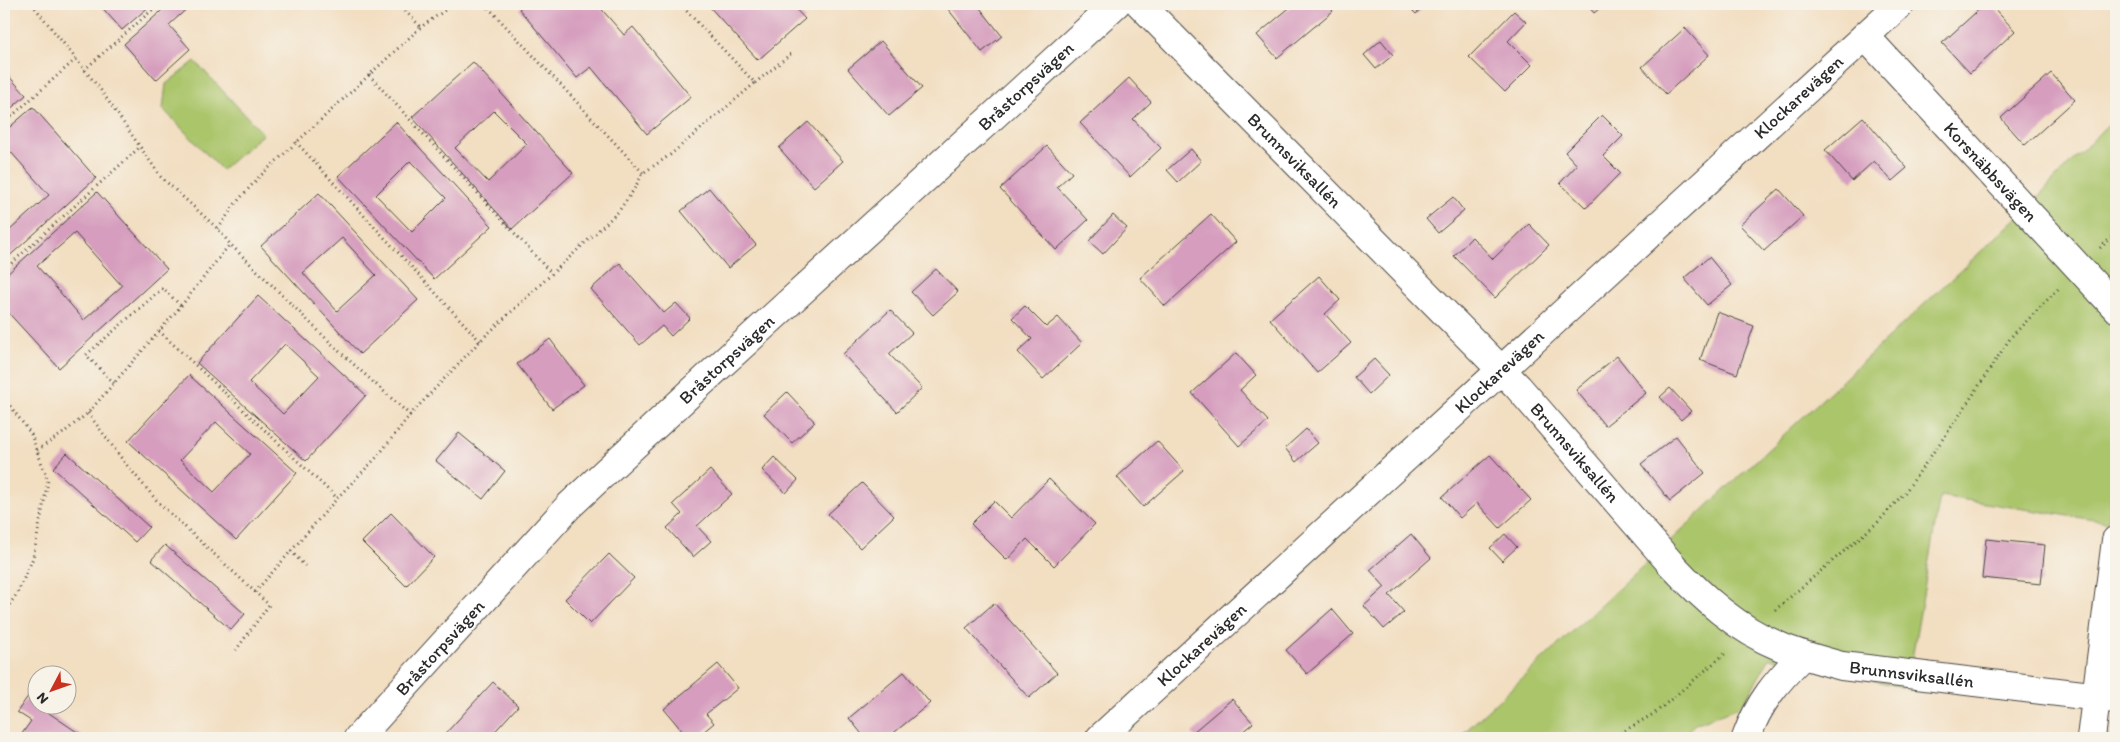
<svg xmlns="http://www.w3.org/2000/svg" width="2120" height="742" font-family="Itim,sans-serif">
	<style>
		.green { fill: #aac56b; stroke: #6a784b }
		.building { fill: #d69dbe; fill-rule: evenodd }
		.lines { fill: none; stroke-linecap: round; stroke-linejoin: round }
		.minor-casing { stroke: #494642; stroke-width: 30 }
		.path { stroke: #494642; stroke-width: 3; stroke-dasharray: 1 4; stroke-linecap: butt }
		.minor { stroke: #fff; stroke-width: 28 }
		.labels { text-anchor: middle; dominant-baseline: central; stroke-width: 4; stroke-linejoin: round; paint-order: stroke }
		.street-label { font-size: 18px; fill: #2b2b2b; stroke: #f7f3e8 }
	</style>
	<rect width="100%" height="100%" fill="#f7f3e8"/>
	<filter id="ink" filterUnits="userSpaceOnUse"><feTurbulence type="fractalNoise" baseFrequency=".02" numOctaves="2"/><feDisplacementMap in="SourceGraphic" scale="10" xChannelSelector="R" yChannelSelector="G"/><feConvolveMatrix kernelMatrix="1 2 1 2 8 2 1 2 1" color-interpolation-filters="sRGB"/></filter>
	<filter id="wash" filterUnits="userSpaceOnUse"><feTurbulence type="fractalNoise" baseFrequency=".0096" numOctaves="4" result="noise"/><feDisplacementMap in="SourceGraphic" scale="20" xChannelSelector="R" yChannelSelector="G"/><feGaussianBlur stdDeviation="1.12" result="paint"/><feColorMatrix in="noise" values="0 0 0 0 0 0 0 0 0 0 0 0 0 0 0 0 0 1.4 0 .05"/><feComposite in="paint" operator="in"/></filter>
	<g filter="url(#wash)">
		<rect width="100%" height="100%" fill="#f2dec1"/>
		<path class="green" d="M195,61L263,134L222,170L163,109L166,84Z
			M2116,116V459L2108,522L1940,496L1907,688L1770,658L1742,706L1695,724L1681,738H1458L2019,216Z"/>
		<g id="blocks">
			<path class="building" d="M99,4H152L122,30Z
				M169,4H192L169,25L190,49L156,80L124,44Z
				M525,4H597L624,35L633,27L691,97L647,134L591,67L577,78L519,9Z
				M707,4H791L805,19L758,60Z
				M944,4H986L980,8L1002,36L982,52Z
				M1294,4H1327L1333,11L1277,58L1257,35Z
				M1406,4H1428L1416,14Z
				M1586,4H1605L1594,13Z
				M1985,4H1990L2015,31L1970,73L1942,43Z
				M1514,11L1526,22L1508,41L1532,65L1505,92L1469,57Z
				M1685,28L1709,55L1666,94L1642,67Z
				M1381,40L1393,55L1376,69L1364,55Z
				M881,41L922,88L889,116L848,69Z
				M473,62L573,173L512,229L412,117ZM494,111L527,144L488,182L455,148Z
				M4,71L26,95L4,115Z
				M2051,73L2075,100L2025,145L2001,118Z
				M1129,78L1151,102L1133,119L1161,148L1130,177L1080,123Z
				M33,107L96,178L4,261V223L10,230L49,195L9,150L4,155V132Z
				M1602,115L1623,136L1603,156L1620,173L1586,208L1560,183L1577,165L1565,152Z
				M1863,117L1907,168L1892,181L1874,161L1852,181L1825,150Z
				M396,122L492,226L434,279L338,176ZM410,161L446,198L412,232L376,195Z
				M808,122L843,161L814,187L779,148Z
				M1047,146L1072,173L1057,187L1088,220L1056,250L1000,189Z
				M1191,149L1201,161L1178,182L1167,170Z
				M709,188L756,245L728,268L681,211Z
				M1779,189L1803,216L1764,251L1740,225Z
				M97,192L167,269L59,368L4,308V277ZM75,233L122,286L84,320L37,266Z
				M319,193L418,300L360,354L261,246ZM342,238L376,275L337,311L303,273Z
				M1453,197L1464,211L1438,233L1426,219Z
				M1211,214L1236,242L1165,306L1140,278Z
				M1113,215L1127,228L1103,254L1089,241Z
				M1529,224L1549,245L1495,298L1454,256L1472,237L1493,259Z
				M1709,257L1732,285L1707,305L1684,278Z
				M620,263L664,313L676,303L690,318L671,336L662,326L640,345L591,289Z
				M936,269L958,292L933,315L911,292Z
				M1319,276L1340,300L1325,314L1351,343L1317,373L1270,319Z
				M258,296L366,395L306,461L197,363ZM285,344L319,376L283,414L249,382Z
				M1025,306L1046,327L1058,317L1082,343L1043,379L1018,352L1032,339L1012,318Z
				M890,310L912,333L889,354L922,388L897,412L843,354Z
				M1717,312L1754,326L1737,374L1700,360Z
				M550,339L584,385L552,409L517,364Z
				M1236,353L1256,375L1240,390L1268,421L1239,446L1192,393Z
				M1617,356L1646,393L1605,426L1576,390Z
				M1374,359L1389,375L1369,394L1354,377Z
				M189,375L297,473L236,540L128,441ZM216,422L250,454L214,492L180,460Z
				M1670,388L1691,411L1681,420L1660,397Z
				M787,392L815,422L792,443L764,414Z
				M1306,429L1318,443L1296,462L1285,448Z
				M459,433L505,471L483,499L436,461Z
				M1676,436L1705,473L1670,501L1641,464Z
				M1157,441L1184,471L1143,507L1117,477Z
				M67,453L149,527L135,542L53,468Z
				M1490,455L1531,500L1500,528L1477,503L1460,518L1442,497Z
				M774,457L798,480L786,493L762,470Z
				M710,470L732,494L697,526L711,541L693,557L667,528L682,514L673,504Z
				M1049,479L1095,524L1054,566L1027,539L1007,560L971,524L994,501L1011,518Z
				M862,483L894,516L860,548L828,514Z
				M391,513L434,557L406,586L362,542Z
				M1411,534L1431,558L1389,595L1404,612L1384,629L1364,606L1385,587L1370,570Z
				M1505,534L1517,547L1502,561L1490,548Z
				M1986,539L2045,545L2041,584L1982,578Z
				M165,545L245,614L231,630L151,560Z
				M609,554L634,578L590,624L565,599Z
				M994,603L1057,673L1029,698L966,628Z
				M1332,609L1353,634L1307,674L1286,650Z
				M718,664L738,688L706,714L714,723L696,738H688L664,709Z
				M904,672L930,703L890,736L892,738H865L849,718Z
				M38,682V704H46L43,709L86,738H19L31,721L17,712Z
				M493,682L518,706L489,738H450L445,734Z
				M1232,699L1253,723L1235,738H1196L1192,733Z"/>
		</g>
	</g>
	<g filter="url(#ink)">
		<use href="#blocks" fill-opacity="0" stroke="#494642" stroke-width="1"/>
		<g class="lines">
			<g class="minor-casing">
				<g id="minor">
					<path id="s1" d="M1140,4L1518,387L1672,565C1703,598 1737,629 1779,646C1799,655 1821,660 1842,666L2116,699"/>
					<path id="s2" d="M1865,36L2116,308"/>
					<path id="s3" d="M358,738L569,506L713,372L1116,4"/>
					<path id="s4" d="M1100,738L1900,4"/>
					<path d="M1746,738C1759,702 1776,682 1803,655"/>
					<path d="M2091,738L2116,540"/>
				</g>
			</g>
			<path class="path" d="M32,4L100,89L161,177L218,229L230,244L340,352L410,415L480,341L618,212L633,191L643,173L670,155L755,83L680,4
				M398,4L421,27
				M485,4L643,173
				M84,70L159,4
				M369,75L552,274
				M755,83L793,52
				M4,123L76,59
				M296,142L480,341
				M218,229L235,204L257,179L421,27L454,4
				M2100,248L2116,233
				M4,270L140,147
				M159,331L337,498
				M114,383L86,355L163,288L181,306
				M4,398L31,434L48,481L33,558L17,594L4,612
				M88,413L125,463L158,502L269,605L236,650
				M37,450L62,434L88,413L181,306L230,244
				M291,551L305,566
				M255,592L341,494L377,457L410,415
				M1775,610L1878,522L1906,491L1959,416L2011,337L2058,289
				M1612,738L1655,713L1727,652"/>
			<use href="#minor" class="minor"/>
		</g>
	</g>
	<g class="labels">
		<g class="street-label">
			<text stroke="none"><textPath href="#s3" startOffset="934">Bråstorpsvägen</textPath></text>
			<text stroke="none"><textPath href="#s4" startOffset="948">Klockarevägen</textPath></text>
			<text stroke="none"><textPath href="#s1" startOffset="220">Brunnsviksallén</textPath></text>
			<text stroke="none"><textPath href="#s2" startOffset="185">Korsnäbbsvägen</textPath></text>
			<text stroke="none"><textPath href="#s3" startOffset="529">Bråstorpsvägen</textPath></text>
			<text stroke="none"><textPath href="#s4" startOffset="542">Klockarevägen</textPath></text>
			<text stroke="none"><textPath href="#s1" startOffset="625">Brunnsviksallén</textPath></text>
			<text stroke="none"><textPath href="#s4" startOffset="138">Klockarevägen</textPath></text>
			<text stroke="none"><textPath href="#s3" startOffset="122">Bråstorpsvägen</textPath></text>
			<text stroke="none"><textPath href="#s1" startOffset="1045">Brunnsviksallén</textPath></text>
		</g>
	</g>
	<rect width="2120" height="742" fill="none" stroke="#f7f3e8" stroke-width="20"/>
	<g transform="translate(52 690) rotate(229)"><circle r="24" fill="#f7f3e8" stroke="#a5a39c"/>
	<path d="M0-4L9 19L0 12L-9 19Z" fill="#c8321e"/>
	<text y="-8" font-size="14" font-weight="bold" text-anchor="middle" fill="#2b2b2b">N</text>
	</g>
</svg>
